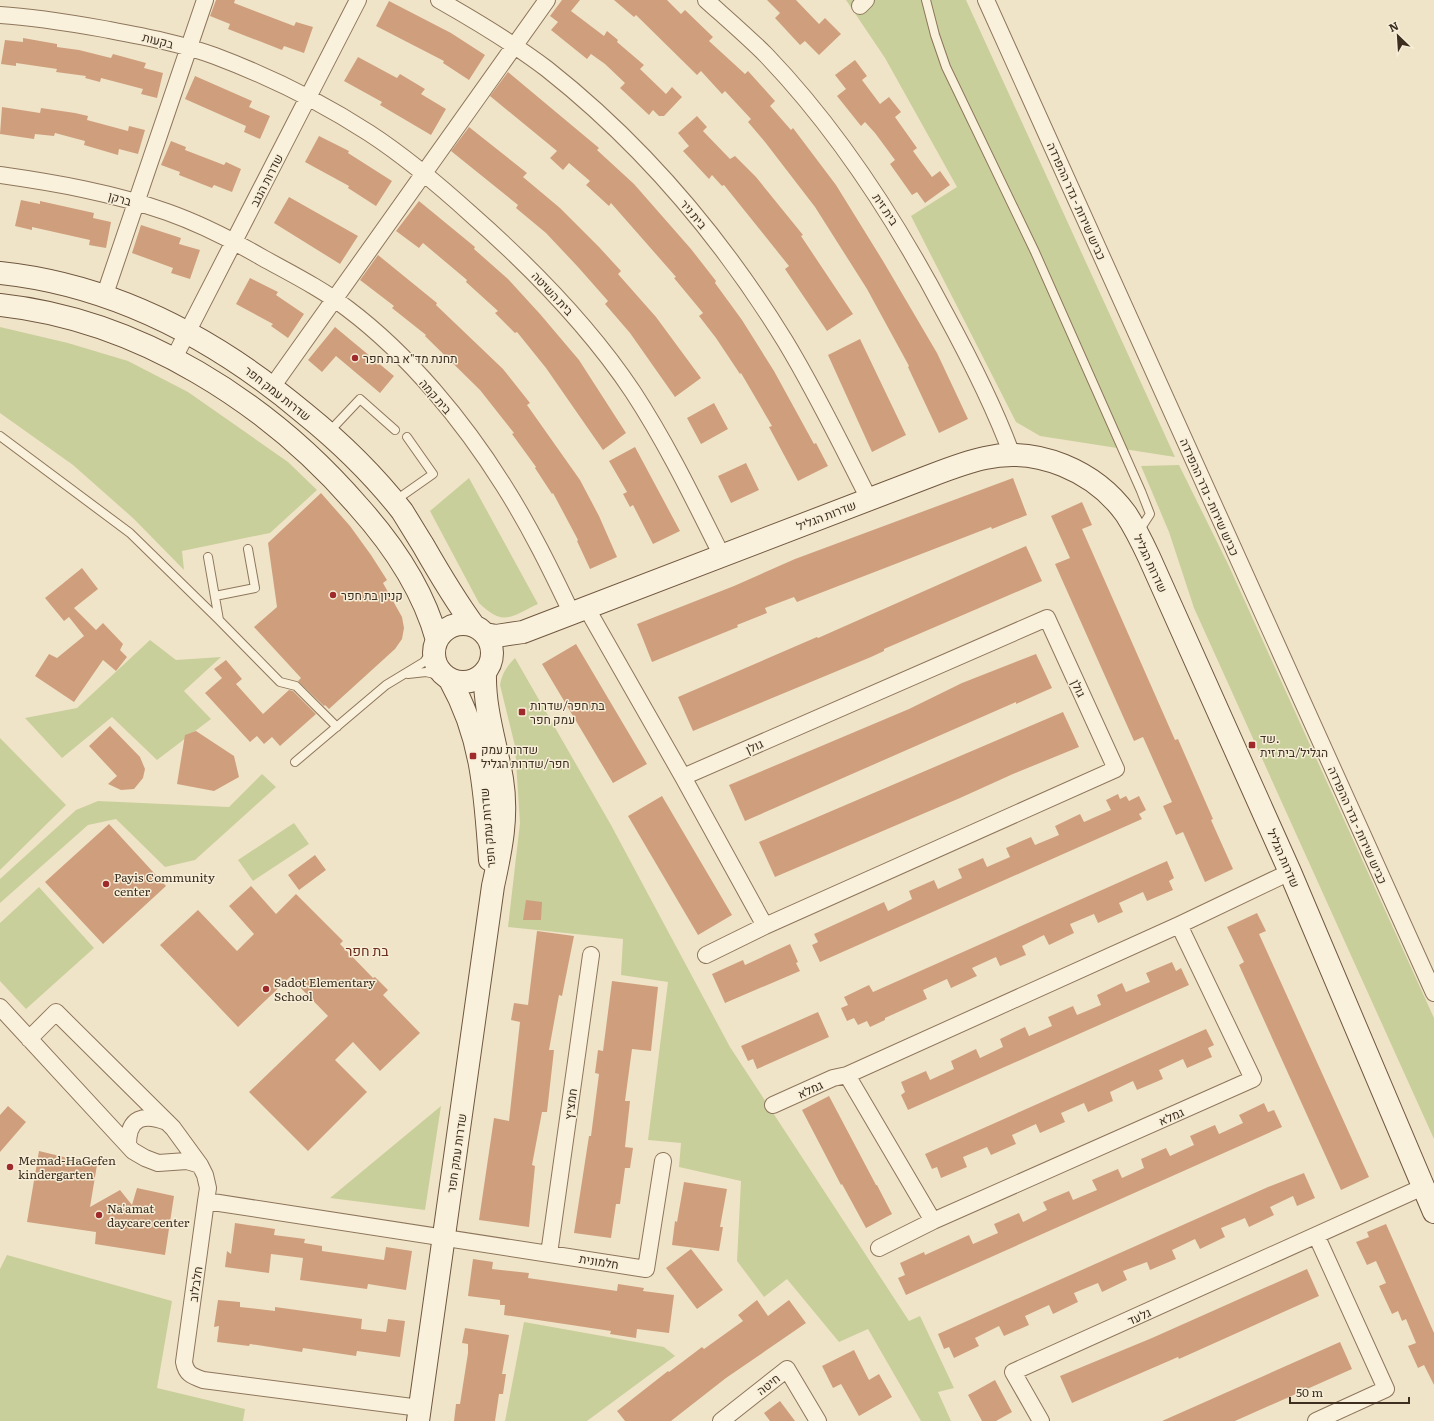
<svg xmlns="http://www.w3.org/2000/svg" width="1434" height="1421" font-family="Literata,Heebo,serif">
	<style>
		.green { fill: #c9cf9b }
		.building { fill: #cf9f7d }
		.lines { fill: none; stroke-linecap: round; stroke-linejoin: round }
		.lane-casing { stroke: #8d765c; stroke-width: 10 }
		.street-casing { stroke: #8d765c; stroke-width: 18 }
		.secondary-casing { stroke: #6f573f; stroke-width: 24 }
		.lane { stroke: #faf1dc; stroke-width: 8 }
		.street { stroke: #faf1dc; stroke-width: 16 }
		.secondary { stroke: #faf1dc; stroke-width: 22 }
		.poi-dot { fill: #9e2a2b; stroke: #f7eed8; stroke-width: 1.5 }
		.labels { text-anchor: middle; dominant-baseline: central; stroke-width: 3; stroke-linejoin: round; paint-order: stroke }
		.street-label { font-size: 12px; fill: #3d2e20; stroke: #f7eed8 }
		.poi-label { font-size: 12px; fill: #3d2e20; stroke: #f7eed8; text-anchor: start }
		.quarter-label { font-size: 14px; fill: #6b2e1e; stroke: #f7eed8 }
	</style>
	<rect width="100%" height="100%" fill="#f0e4c8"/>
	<path class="green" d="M846,0H966L1175,457L1040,436L1016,422L911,216L957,187L885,58Z
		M0,327L68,343L128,361L188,392L288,462L317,490L270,533L182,551L184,570L134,519L73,465L0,413Z
		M1179,465L1228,564L1434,1018V1139L1194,608L1169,532L1141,466Z
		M469,478L538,604C510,617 504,627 479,603L430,511Z
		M150,640L176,660L221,657L184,691L211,719L157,760L112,717L62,758L25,718L77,708Z
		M515,658L611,825L730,1047L909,1321L920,1316L954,1388L938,1392L951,1421H921L868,1329L839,1342L787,1279L764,1297L737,1261L741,1181L679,1167L681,1143L648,1140L668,982L621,975L623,939L508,927L520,823L515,746L500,685C502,673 507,666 515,658Z
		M0,738L66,805L0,870Z
		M262,774L276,787L195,860L165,867L116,819L88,825L0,903V879L76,810L98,801L229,807Z
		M294,823L309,844L253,881L238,860Z
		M39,887L94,948L26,1009L0,981V923Z
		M441,1106L425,1210L330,1198Z
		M7,1255L172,1301L157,1388L245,1409L243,1421H0V1269Z
		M524,1322L664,1347L675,1356L587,1421H505Z"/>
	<path class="building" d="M216,0H235L234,3L294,26L296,22L313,27L304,53L284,46L282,50L228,29L230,24L210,16Z
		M562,0H580L571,11L604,36L607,31L618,40L617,42L644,65L640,69L666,94L672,87L682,97L664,116H659L653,110L649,115L620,88L625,83L605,64L591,54L587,59L551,30L558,22L550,16Z
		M614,0H667L681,14L685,10L713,37L709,41L745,74L748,71L775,101L770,106L791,130L793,128L836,185L883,261L937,353L968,419L939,433L908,367L909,366L867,289L815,207L765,142L748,122L751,119L725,91L722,94L701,71L697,75L636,15L634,17Z
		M767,0H796L819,24L825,18L841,34L819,55L805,41L800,45L775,18L780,13Z
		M389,1L451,33L485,55L469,80L443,63L444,61L376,26Z
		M23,38L57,44V47L79,50L111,58L113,54L146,63L144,68L163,73L157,98L141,94L143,89L101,78L100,82L85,78L86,76L56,72L57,69L16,63V66L1,64L5,40L23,42Z
		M358,57L397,78L400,74L425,89L421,94L446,109L431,135L380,105L382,102L344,81Z
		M855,60L867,76L862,80L880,104L889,97L901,112L895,117L917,148L913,151L932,177L940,171L950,185L925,203L917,192L912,195L890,164L895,160L875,133L865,122L861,126L837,96L846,89L835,75Z
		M508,72L599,148L597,150L634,184L691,249L716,281L715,283L742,320L774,371L814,444L816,443L828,466L798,481L769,427L772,426L741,373L740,374L716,338L699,316L703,313L674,278L676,277L611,203L609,206L586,185L590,181L569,163L563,170L550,158L557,151L490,96Z
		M195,76L252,101L249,107L270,116L260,139L244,132L246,126L185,99Z
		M2,107L40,113L41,108L75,113L88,116L87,120L128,131L129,126L145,130L138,154L119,149L118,155L84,145L85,141L55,133L54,136L35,134L34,139L0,134Z
		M697,116L707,127L703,131L730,159L735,156L756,177L803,235L801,236L853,314L827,331L785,269L789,266L724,185L722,186L712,175L709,179L683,151L689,146L678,133Z
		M469,127L527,173L523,177L560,208L599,247L621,271L618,274L656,317L701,378L675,397L630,333L605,304L608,301L578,267L546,233L516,208L518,205L451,151Z
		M319,136L349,151L348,153L392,181L376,206L348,188L349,186L305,162Z
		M171,141L186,147L185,150L224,165L226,162L241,169L232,192L214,185L212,188L179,175L180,172L161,165Z
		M289,197L358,236L340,264L274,223Z
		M21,200L40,204V201L94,213L93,218L111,222L106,248L89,245L90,240L32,227V230L15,226Z
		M419,201L475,247L474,249L508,279L540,314L579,360L626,433L603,450L546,368L517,332L515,333L495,313L498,311L466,282L467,280L423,243L419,248L396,231Z
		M141,225L181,238L179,244L200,250L190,279L171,273L173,268L132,253Z
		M378,255L437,303L436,305L503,369L530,403L527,405L580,480L599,516L617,557L590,569L577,541L578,540L553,493L552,494L535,468L536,467L512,434L514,433L480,390L425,336L426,335L392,308L394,306L360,280Z
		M250,278L278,292L276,295L304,314L288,338L271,326L273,324L236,304Z
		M335,327L394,376L380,393L336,356L322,372L308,360Z
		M860,339L906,435L872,452L828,355Z
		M714,403L728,429L701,444L687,418Z
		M635,447L680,531L653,544L633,505L630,507L623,494L627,492L609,461Z
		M746,463L759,490L731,503L718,476Z
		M1013,478L1027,515L992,529L991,527L797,602L794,597L765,608L767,613L737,625L738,627L652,662L637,624L734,586L795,559Z
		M321,493L350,526L371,555L387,580L383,583L402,617L404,628L402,639L395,649L329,709L325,705L324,706L298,681L301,678L254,627L277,607L268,543Z
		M1082,502L1092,525L1082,529L1175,740L1178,739L1213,819L1211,820L1233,869L1205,882L1183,832L1176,835L1163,806L1172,802L1143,737L1134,741L1055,564L1070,558L1051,516Z
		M1026,546L1042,581L884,649V651L871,657L693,731L678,697L817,637L818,638Z
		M82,568L98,589L74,608L96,630L103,623L123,644L120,650L127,657L116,671L103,660L74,702L35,676L49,654L57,658L84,636L69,617L64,621L45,598Z
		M576,644L647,764L613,783L542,664Z
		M1036,654L1052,688L1016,704V702L745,821L729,785L909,709L962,683Z
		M226,660L242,679L236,684L263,714L289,690L293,691L316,714L280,746L272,737L264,744L257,736L250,742L205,693L222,678L214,669Z
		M1063,712L1079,747L1013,774L960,798L775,877L759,842Z
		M110,726L140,757L145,769L143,778L134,789L121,790L108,784L117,776L89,746Z
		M196,731L234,756L239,777L214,791L177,784L185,735Z
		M1118,794L1120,799L1126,796L1129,801L1139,796L1146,810L1139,814L1142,819L820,962L812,945L818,942L814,934L884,902L888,911L912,899L909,891L934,880L938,889L962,878L958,869L983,858L987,867L1010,857L1006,848L1031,837L1035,845L1059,835L1055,826L1080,814L1084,822L1111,810L1106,800Z
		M662,796L732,915L698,935L628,816Z
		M109,824L166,886L103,944L45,882Z
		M315,855L326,870L299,890L288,875Z
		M1167,861L1174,878L1169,881L1173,890L1147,901L1143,892L1119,903L1123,912L1098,923L1094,914L1070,924L1074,933L1049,945L1044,935L1022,946L1026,955L1000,966L996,957L972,968L977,976L951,988L947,979L923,990L927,999L885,1018V1020L870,1027L867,1021L858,1025L854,1018L847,1021L841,1008L848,1005L844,997L869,985L873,992Z
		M251,886L276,914L296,894L343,941L340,944L373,978L375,977L388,990L383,995L420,1033L380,1071L353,1042L335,1060L367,1092L308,1151L249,1092L328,1016L290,977L238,1027L160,945L198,910L237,951L254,934L229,906Z
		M526,900L542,902L541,920H523Z
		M1257,913L1266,931L1259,934L1369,1177L1341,1190L1239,965L1244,962L1227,927Z
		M537,931L574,936L562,996L559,995L549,1050H554L547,1112H542L532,1165L535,1166L529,1227L479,1220L494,1118L509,1121L520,1022L511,1020L514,1003L528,1005Z
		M790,944L798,962L796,963L800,971L725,1003L712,974L743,960L745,965Z
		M1172,962L1176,971L1181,968L1189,985L908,1110L901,1095L905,1092L901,1082L926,1071L930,1080L954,1069L951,1061L976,1049L980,1058L1003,1047L1000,1039L1025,1027L1029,1036L1052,1026L1048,1017L1073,1006L1077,1015L1101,1005L1097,995L1122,983L1126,992L1150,982L1146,973Z
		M612,981L658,987L651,1051L632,1049L625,1101H630L625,1147L633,1148L630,1168H625L620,1204H616L611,1238L574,1233L589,1136H591L599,1074L595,1073L598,1050L603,1051Z
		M818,1012L829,1037L757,1069L753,1059L748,1061L741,1046Z
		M1206,1029L1214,1045L1208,1048L1212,1057L1187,1068L1183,1059L1159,1070L1163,1079L1137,1090L1133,1081L1110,1092L1113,1101L1088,1112L1084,1103L1061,1113L1065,1122L1040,1133L1036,1124L1012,1135L1016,1144L991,1155L987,1147L963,1157L967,1167L941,1178L937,1167L932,1169L925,1154Z
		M829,1096L876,1185H877L892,1214L866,1228L842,1184L841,1185L802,1110Z
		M1264,1103L1268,1112L1274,1110L1282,1127L906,1295L898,1278L905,1275L900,1263L924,1252L925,1255L969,1235L973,1244L998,1233L994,1224L1019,1213L1023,1222L1047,1210L1043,1202L1069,1191L1073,1200L1097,1190L1092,1180L1118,1169L1122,1178L1144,1168L1141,1159L1166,1148L1170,1156L1194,1145L1190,1136L1215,1125L1219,1134L1243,1123L1239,1115Z
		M8,1106L26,1122L0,1152V1115Z
		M39,1151L97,1165L90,1207L120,1190L132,1205L137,1188L174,1196L165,1255L95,1244L96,1232L27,1222Z
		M1304,1173L1315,1198L1297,1206L1293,1196L1270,1207L1274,1215L1249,1227L1245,1218L1221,1228L1225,1237L1200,1249L1195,1239L1172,1250L1176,1259L1150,1270L1147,1262L1123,1271L1127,1280L1102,1292L1098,1283L1074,1293L1078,1302L1053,1314L1049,1305L1025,1316L1029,1325L1004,1336L999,1326L975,1338L979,1346L954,1358L949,1347L944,1349L938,1334L1268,1187Z
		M684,1182L727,1189L720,1227H723L719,1251L672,1245L675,1221L677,1222Z
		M235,1223L275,1229L274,1235L305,1239L304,1243L322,1246V1251L384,1260L386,1247L412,1251L406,1290L368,1284L367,1289L300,1280L303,1258L271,1254L269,1273L225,1267L227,1251L231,1254Z
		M1386,1224L1434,1333V1385L1424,1365L1418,1368L1408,1346L1416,1343L1406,1319L1402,1321L1398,1311L1392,1314L1379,1286L1386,1283L1376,1261L1367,1265L1356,1242L1369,1237L1367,1232Z
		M691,1249L723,1290L697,1309L666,1268Z
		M473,1259L493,1262L492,1269L529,1273L528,1278L617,1291L618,1284L644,1288L643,1291L674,1295L669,1333L637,1329L636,1338L610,1334L611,1331L504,1315L505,1305H500V1300L468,1296Z
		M1307,1269L1319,1296L1179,1359L1178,1357L1072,1403L1060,1376L1152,1338Z
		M218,1300L240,1302V1307L275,1311V1307L362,1319L361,1329L386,1332L388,1319L405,1321L400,1357L357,1351L356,1356L303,1348L302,1352L250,1344L249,1346L217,1342L219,1326L214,1327Z
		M757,1300L768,1316L789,1300L806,1323L726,1378L671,1421H625L617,1411L668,1371L669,1372L702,1347L704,1349L743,1321L738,1315Z
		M465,1328L509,1335L502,1374H506L503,1394H499L495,1421H454L456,1404H460L468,1353V1344L462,1343Z
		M1340,1342L1352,1369L1235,1421H1162Z
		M854,1350L869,1380L879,1374L892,1397L859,1416L841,1384L833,1388L822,1366Z
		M995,1380L1012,1412L996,1421H982L968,1395Z
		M780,1401L795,1421H770L764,1413Z"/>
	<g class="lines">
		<g class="lane-casing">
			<path id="lane" d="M926,0L935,35L946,67L1035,252L1141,491L1150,514L1139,531
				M328,433L360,399L395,430
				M0,436L130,533L219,620
				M396,500L433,474L407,437
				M208,557L219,620L280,682L296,686L337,727
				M215,596L255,588L248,549
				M408,674L426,672L446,677
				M295,762L386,685L424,662L434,648"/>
		</g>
		<g class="street-casing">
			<path id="street" d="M439,0C476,21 513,43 547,69C642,144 722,239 785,341C816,392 842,446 869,499
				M706,0C726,18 747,36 766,55C839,131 896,220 945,313C970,359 994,406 1012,455
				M986,0L1434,993
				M860,6L866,0
				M0,15C35,17 70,23 104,29C141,36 180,43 215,56C268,76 321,102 369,133C406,157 440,186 473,216C533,269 589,326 633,392C667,444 694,500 722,556
				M0,175C56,183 113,193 167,212C201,224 232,240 263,258C292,274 322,289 348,309C409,355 464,422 504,486C530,527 551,570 572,614
				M104,297L205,0
				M173,360L358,0
				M272,387L547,0
				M586,607L683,777L765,926L1116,769L1047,618L683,777
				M1179,925L1253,1079L933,1221L847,1075L1179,925L1290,872
				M706,955L765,926
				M0,1007L133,1151L145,1158L158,1163L187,1161L200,1165
				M29,1039L56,1012L173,1128L200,1165L205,1175L208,1188L206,1201
				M773,1105L833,1078L847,1075
				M128,1145C128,1117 144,1113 167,1122
				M879,1248L933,1221
				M549,1254L591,955
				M420,1408L203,1380C192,1376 186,1374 184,1362L206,1201L646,1269L663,1161
				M721,1421L787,1369L818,1421
				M1041,1421L1013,1372L1423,1187
				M1316,1421L1386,1389L1317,1237"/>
		</g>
		<g class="secondary-casing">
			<path id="secondary" d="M0,273C114,285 217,340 304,413C340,442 373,474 402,511C409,522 416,534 423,545C439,573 455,600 474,626
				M0,305C139,320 268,402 358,506C393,545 423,589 437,640
				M434 653a29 29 0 1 1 58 0a29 29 0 1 1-58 0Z
				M485,634L496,636L523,632L930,476C948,469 966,462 985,458C1037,446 1095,471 1126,514C1135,528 1142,542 1149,557L1290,872L1434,1212
				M450,680C483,739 485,794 490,860
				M418,1421L493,886C501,850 508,816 502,779C496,744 484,709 485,673"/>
		</g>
		<use href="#lane" class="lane"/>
		<use href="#street" class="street"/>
		<use href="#secondary" class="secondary"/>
	</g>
	<g class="poi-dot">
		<circle cx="355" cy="358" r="4"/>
		<circle cx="333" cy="595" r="4"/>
		<rect x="518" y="708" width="8" height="8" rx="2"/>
		<rect x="1248" y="741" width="8" height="8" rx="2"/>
		<rect x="469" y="752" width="8" height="8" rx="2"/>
		<circle cx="106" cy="884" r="4"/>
		<circle cx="266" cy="989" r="4"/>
		<circle cx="10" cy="1167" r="4"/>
		<circle cx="99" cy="1215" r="4"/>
	</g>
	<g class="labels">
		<g class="street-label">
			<text transform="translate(158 40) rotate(14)">בקעות</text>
			<text transform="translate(266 180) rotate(-63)">שדרות הנגב</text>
			<text transform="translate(120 198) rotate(16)">ברקן</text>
			<text transform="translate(1077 201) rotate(66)">כביש שירות - גדר ההפרדה</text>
			<text transform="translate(886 209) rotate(56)">בית זית</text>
			<text transform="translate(694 214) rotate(50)">בית ניר</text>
			<text transform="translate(553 293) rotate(47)">בית השיטה</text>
			<text transform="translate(278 393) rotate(38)">שדרות עמק חפר</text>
			<text transform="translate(436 396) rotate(49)">בית קמה</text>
			<text transform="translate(1210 497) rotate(66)">כביש שירות - גדר ההפרדה</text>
			<text transform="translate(826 515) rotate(-21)">שדרות הגליל</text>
			<text transform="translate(1151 563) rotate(65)">שדרות הגליל</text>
			<text transform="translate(1079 688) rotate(65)">גולן</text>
			<text transform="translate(754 746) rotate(-24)">גולן</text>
			<text transform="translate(1358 825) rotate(66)">כביש שירות - גדר ההפרדה</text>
			<text transform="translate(487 828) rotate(-95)">שדרות עמק חפר</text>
			<text transform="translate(1284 858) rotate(66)">שדרות הגליל</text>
			<text transform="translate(810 1089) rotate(-25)">גמלא</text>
			<text transform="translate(570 1104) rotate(-82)">חמציץ</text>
			<text transform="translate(1171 1116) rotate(-24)">גמלא</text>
			<text transform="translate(456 1153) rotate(-82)">שדרות עמק חפר</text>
			<text transform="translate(599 1261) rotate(9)">חלמונית</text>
			<text transform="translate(195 1284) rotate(-82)">חלבלוב</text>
			<text transform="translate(1139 1316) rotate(-24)">גלעד</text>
			<text transform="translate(768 1384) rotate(-38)">חיטה</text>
		</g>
		<g class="poi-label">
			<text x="363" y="358">תחנת מד"א בת חפר</text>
			<text x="341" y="595">קניון בת חפר</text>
			<text x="530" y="705">בת חפר/שדרות<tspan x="530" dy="14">עמק חפר</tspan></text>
			<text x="1260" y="738">שד.<tspan x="1260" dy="14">הגליל/בית זית</tspan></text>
			<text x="481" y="749">שדרות עמק<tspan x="481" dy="14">חפר/שדרות הגליל</tspan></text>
			<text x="114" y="877">Payis Community<tspan x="114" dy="14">center</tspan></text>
			<text x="274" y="982">Sadot Elementary<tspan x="274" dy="14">School</tspan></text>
			<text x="18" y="1160">Memad-HaGefen<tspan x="18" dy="14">kindergarten</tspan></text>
			<text x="107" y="1208">Na'amat<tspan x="107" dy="14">daycare center</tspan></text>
		</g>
		<g class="quarter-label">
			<text x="367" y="950">בת חפר</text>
		</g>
	</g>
	<g transform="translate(1398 36) rotate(335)" stroke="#f7eed8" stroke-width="3" paint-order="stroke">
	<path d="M0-3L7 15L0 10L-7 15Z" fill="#3d2e20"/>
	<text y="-6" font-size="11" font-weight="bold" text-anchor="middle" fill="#3d2e20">N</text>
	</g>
	<path d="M1290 1397v6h119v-6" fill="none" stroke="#3d2e20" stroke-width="2"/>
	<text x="1296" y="1397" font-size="12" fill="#3d2e20" stroke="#f7eed8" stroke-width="3" paint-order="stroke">50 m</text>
</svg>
